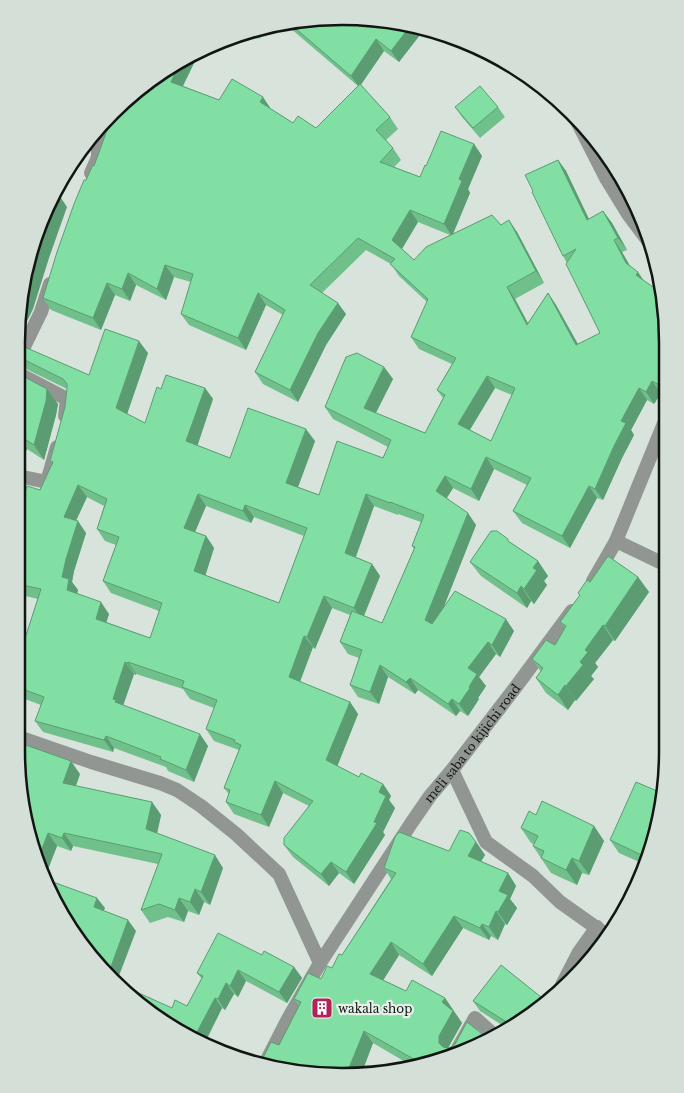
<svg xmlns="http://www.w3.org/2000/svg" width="684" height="1093" font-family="'Libre Baskerville',serif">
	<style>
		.water { fill: #60bd84 }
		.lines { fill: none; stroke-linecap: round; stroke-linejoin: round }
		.minor { stroke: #929693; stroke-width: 14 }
		.wall { fill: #70c08c; fill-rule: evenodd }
		.shaded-wall { fill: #5b9c72 }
		.building { fill: #82dfa3; stroke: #5b9c72; fill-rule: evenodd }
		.labels { text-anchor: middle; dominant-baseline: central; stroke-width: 4.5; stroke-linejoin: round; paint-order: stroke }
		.street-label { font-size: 12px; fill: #121613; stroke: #e5f0e8 }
		.poi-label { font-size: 12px; fill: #121613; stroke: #e5f0e8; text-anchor: start }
		.rim { fill: none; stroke: #121613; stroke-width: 2.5 }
	</style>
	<rect width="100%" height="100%" fill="#d8e3db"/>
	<path class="water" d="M257,29L261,38C251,39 241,41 231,37L238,33Z"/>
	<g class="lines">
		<g class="minor">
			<path d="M576,119L606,178L628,214L652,246"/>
			<path d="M91,173L98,157V129"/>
			<path d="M19,357L41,312L50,284"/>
			<path d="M19,374L67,399L65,416"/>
			<path d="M18,476L47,482L57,447"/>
			<path d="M616,541L666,565"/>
			<path d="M593,581L616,541L667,416"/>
			<path d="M16,736L91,762L160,783L177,790L201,806L236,834L279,874L320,963"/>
			<path d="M452,770L486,842L533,876L560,902L608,936"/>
			<path d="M562,985L579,952L597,927"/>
			<path d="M456,1052L475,1018L494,1035"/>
			<path id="s1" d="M267,1060L288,1019L320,963L412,822L430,796L452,770L515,688L572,611"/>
		</g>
	</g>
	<path class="wall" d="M364,17L419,26L423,31L399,62L384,51L361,85L390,117L398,129L386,140L393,148L401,160L394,167L420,177L426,166L474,144L482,156L468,189L470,193L453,234L501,225L517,232L544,283L515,299L528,323L548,293L556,305L578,344L600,333L567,263L563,256L558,160L566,171L589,219L603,211L612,223L627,250L622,252L630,266L667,320V396L661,393L654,404L647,400L631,430L634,435L622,458L603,500L597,498L570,548L522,523L513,511L527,485L494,469L479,501L453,488L447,498L476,525L443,608L514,631L500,657L496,654L479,677L486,686L478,698L479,699L468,716L460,711L456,716L418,690L415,694L388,677L379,704L358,697L350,685L359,658L348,654L340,642L350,615L332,608L315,649L313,647L300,682L350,702L358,714L337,766L359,777L383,784L391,796L389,800L395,808L383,832L385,835L354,884L339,873L329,886L293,857L284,845L309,806L283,793L269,827L234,814L226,802L229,794L224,788L239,750L214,741L206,729L214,708L190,699L183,689L136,674V675L134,674L123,705L208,746L194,782L168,771L166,767L114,748L113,752L43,732L35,721L41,705L17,696V663L38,599L17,594L18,500L22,502L40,490L53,464L50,461L65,407L67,389L20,366L19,363V348L89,375L148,353L127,414L145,423L161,389L205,388L213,399L197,445L230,458L315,441L298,487L319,495L383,458L388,447L333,419L325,407L384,367L393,379L376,413L425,433L443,398L437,390L452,364L419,349L411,337L427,302L399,276L391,264L366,250L322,293L346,314L326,345L298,402L263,384L255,372L283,315L266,305L246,350L189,325L181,314L191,282L174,277L166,300L136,285L130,301L115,295L101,330L51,310L43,298L86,180L94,166L179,60L191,55L195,61L183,86L219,100L271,109L293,123L316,128L358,86L290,28L286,22L300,19ZM418,222L450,235L414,260L402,249ZM495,388L512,395L491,441L470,430ZM87,497L104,506L97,529L105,541L116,545L103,581L111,593L159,611L150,638L106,622L109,614L77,594L78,590L72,582L74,571L86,533L76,521ZM206,506L251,523L254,517L304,536L279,603L205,575L214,548L206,536L195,532ZM374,506L398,515V514L421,522L412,546L414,549L382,623L364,616L380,576L372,564L356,557Z
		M455,107H498L505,117L480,138L462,117Z
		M600,143L631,193L623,188L614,176Z
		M19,374L58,404L56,415L44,460L27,449L23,456L18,453Z
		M510,542L538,561L548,576L544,581L547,585L534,604L531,601L527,608L481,576L470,562Z
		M638,577L649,592L615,641L613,640L595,663L598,667L591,676L594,679L576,701L575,700L568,710L546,693L536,678L541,672L532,659L555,645L565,628L560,622L580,596L578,593L590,582Z
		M80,774L76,786L152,802L161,815L157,834L223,868L210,905L204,902L199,915L188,911L184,922L168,917L150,923L141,910L158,864L73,846L71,851L57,846L45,877L43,876L33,855Z
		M665,795L646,865L619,853L610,840Z
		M536,815L594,826L604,841L589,875L582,873L577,885L551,873L533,846L534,844L531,843L521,828Z
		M476,842L485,855L481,861L508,873L516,886L510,899L517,908L507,925L505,924L498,940L491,936L489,940L463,928L432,976L399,955L383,980L406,991L445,998L462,1023L448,1048L487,1038L427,1066L414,1067L373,1043L362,1072L321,1076L279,1045L299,1006L294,999L321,979L332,968L342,955L391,879L384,868L449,851Z
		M262,955L294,967L302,978L287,1003L246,981L238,997L234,994L225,1010L222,1008L207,1039L172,1008L187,1006L202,979L197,973Z
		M473,1001L523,1022L508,1029L480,1011Z"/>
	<path class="shaded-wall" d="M411,25L419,26L423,31L399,62L391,51Z
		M376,39L384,51L359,87L351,76Z
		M191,55L195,61L179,94L171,82L182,58Z
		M263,97L271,109L260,102Z
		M474,144L482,156L468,189L470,193L452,236L444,224L459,179Z
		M558,160L566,171L595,232L587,220Z
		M59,195L67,207L49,258L33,309L19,338V309Z
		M410,210L418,222L400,252L392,240Z
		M603,211L612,223L627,250L618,238Z
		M509,220L517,232L544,283L536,271Z
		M614,240L622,252L635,275L626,263Z
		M165,265L174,277L166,300L157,289Z
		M638,272L646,284L636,275Z
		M128,273L136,285L130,301L122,289Z
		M107,283L115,295L101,330L93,318Z
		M507,287L515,299L535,337L527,325Z
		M258,293L266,305L246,350L238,338Z
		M548,293L556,305L585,357L576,345Z
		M338,303L346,314L326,345L298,402L290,390L318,333Z
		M139,341L148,353L125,420L116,408Z
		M384,367L393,379L372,420L364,408Z
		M487,376L495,388L466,436L458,424Z
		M652,381L661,393L654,404L646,392Z
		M205,388L213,399L195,453L186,441Z
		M639,388L647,400L631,430L634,435L622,458L603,500L595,489L621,421Z
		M47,389L58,404L56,415L44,460L34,445Z
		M306,429L315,441L295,495L286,483Z
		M18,435L27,449L23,456L18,450Z
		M486,457L494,469L479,501L471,489Z
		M445,476L453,488L444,502L436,491Z
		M78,485L87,497L72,529L64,517Z
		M589,486L597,498L570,548L562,536Z
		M198,494L206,506L192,539L184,528Z
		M366,494L374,506L353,564L345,553Z
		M245,505L254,517L251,523L243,511Z
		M468,513L476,525L434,632L425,620Z
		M78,521L86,533L74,571L72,582L78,590L75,602L67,590L62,577L66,559Z
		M206,536L214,548L203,583L194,571Z
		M538,561L548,576L544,581L547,585L534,604L524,589L533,568Z
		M372,564L380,576L362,620L354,608Z
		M638,577L649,592L615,641L605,626Z
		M521,586L531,601L527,608L517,593Z
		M324,596L332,608L315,649L307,637Z
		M101,602L109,614L104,630L96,619Z
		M506,619L514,631L500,657L492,645Z
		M603,625L613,640L595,663L598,667L591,676L594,679L576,701L566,686L580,662L585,650Z
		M304,636L313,647L297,689L289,677Z
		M488,642L496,654L479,677L486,686L478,698L479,699L468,716L459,704L469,687L468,668Z
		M125,662L134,674L122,709L113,699Z
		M128,662L136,674V675L127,663Z
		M380,665L388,677L379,704L370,692Z
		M410,678L418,690L415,694L406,682Z
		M565,685L575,700L568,710L558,695Z
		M452,699L460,711L456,716L448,704Z
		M350,702L358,714L335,772L326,760Z
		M200,734L208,746L194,782L186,770Z
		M106,736L114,748L113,752L104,740Z
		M71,761L80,774L72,796L63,783Z
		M275,781L283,793L269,827L261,815Z
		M383,784L391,796L389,800L395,808L383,832L385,835L354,884L346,872L374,822L379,792Z
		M664,794L665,795L656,825L652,819Z
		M152,802L161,815L155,842L146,829Z
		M594,826L604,841L589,875L579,861Z
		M48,833L57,846L45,877L41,871L37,862Z
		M64,833L73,846L71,851L62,838Z
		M476,842L485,855L477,868L468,856Z
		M215,855L223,868L210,905L201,892Z
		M572,858L582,873L577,885L566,870Z
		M331,862L339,873L329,886L321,874Z
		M508,873L516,886L510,899L517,908L507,925L498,912L499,891Z
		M195,889L204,902L199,915L190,902Z
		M97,898L105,908L101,918L94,907Z
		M179,898L188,911L184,922L175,910Z
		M496,911L505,924L498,940L489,927Z
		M454,916L463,928L432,976L423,964Z
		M128,920L136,931L117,981L109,972Z
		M482,924L491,936L489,940L480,928Z
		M391,942L399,955L379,987L370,974Z
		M294,967L302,978L287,1003L279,992Z
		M238,970L246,981L238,997L230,986Z
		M226,983L234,994L225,1010L218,999Z
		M215,998L222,1008L205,1042L196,1034Z
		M445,998L462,1023L448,1048L447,1053L439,1043V1040L442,1002Z
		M364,1031L373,1043L362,1072L347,1073Z
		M214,1042L219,1050L212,1046Z"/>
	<path class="building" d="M364,17L411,25L391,51L376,39L351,76L288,22L300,19Z
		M182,58L171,82L219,100L232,79L263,97L260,102L293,123L298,116L316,128L360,84L390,117L376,130L393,148L380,162L420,177L425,165L426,166L441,131L474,144L459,179L462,181L444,224L410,210L392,240L414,260L426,247L492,215L501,225L509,220L536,271L507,287L527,325L548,293L576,345L600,333L566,264L576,249L563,256L532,192L533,191L525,175L558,160L587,220L603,211L618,238L614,240L626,263L638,272L636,275L663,294L667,320V389L652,381L646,392L639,388L621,421L626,423L614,446L595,489L589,486L562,536L513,511L531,478L486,457L471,489L445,476L436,491L468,513L425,620L432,624L455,591L506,619L492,645L488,642L468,668L477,674L469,687L470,688L459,704L452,699L448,704L410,678L406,682L380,665L370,692L350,685L362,650L340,642L352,611L382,623L415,547L412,546L424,515L390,502V503L366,494L345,553L372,564L354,608L324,596L307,637L304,636L289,677L350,702L326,760L359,777L361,773L383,784L379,792L386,796L374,822L377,823L346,872L331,862L321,874L284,845V838L313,801L275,781L261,815L226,802L230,790L224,788L241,745L234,742L235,740L206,729L217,700L182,687L184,681L128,662L127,663L125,662L113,699L116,700L115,702L200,734L186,770L160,759L161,757L106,736L104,740L35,721L44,697L17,687V663L41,589L17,584L18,500L22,502L27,486L40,490L53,462L50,461L65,407L67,388V384L63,379L19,357V348L20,345L89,375L105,329L139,341L116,408L145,423L157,387L161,389L166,375L205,388L186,441L230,458L248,408L306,429L286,483L319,495L337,441L383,458L391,440L325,407L346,357L357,353L384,367L364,408L425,433L445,395L437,390L456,358L411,337L428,299L390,264L395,259L358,238L310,285L338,303L318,333L290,390L255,372L285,310L258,293L238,338L181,314L193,274L165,265L157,289L128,273L122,289L107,283L93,318L43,298L57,252L74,204L84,180H86L93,165L94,166L114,111L127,97ZM487,376L515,388L491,441L458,424ZM78,485L107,499L97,529L119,537L103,581L162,603L150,638L96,619L101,602L67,590L69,579L62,577L66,559L78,521L64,517ZM198,494L243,511L245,505L307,528L279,603L194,571L206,536L184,528Z
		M480,86L498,107L473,128L455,107Z
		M591,135L600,143L624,182L614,176L605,162Z
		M54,194L59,195L41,246L25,297L19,309V300L41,217Z
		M632,194L634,198L641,216L627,197Z
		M19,374L47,389L46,401L34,445L18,435Z
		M491,531H497L508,539V541L538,561L533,568L537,570L524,589L521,586L517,593L470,562Z
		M608,556L638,577L605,626L603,625L585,650L588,652L580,662L583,665L566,686L565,685L558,695L536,678L543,668L532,659L546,640L555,645L566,626L560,622L580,595L578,593L587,580L590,582Z
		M20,743L71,761L63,783L152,802L146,829L215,855L201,892L195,889L190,902L179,898L175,910L159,904L141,910L162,854L64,833L62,838L48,833L37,862L33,855L16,752Z
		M636,782L664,794L652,819L657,822L648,858L610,840Z
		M542,801L594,826L579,861L572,858L566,870L541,858L544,851L533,846L538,836L521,828L529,811L536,815Z
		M460,830L469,833L476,842L468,856L508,873L499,891L508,895L498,912L496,911L489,927L482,924L480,928L454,916L423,964L391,942L370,974L406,991L412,980L445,998L442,1002L453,1011L439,1036V1043L443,1047L448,1048L451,1047L455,1044L467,1022L487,1038L426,1066L364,1031L347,1073L321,1076L260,1064L271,1042L279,1045L301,1002L294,999L308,973L321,979L327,966L332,968L339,954L342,955L396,873L384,868L395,837L399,832L449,851Z
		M53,882L97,898L94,907L128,920L109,972L71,932L50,888Z
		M635,889L622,912L620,910Z
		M218,933L262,955L264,951L294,967L279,992L238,970L230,986L226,983L218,999L215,998L196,1034L214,1042L212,1046L144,1010L121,985L172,1008L175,1000L187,1006L203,976L197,973Z
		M501,965L546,1001L523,1022L513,1026L473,1001Z"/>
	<defs>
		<g id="building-square" transform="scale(1.125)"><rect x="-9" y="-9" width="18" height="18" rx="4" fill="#b12258" stroke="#e5f0e8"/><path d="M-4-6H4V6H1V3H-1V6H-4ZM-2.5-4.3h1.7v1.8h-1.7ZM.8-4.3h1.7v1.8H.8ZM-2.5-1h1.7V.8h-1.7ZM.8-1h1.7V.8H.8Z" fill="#fff"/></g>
	</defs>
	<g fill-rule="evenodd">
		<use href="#building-square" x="322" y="1008"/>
	</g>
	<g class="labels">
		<g class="street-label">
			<text stroke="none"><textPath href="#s1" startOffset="378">meli saba to kijichi road</textPath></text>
		</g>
		<g class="poi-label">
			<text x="338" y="1008">wakala shop</text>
		</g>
	</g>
	<path d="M0 0H684V1093H0ZM342 25H342A317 317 0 0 1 659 342V751A317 317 0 0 1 342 1068H342A317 317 0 0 1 25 751V342A317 317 0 0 1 342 25Z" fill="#d4dfd7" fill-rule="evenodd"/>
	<path class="rim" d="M342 25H342A317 317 0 0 1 659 342V751A317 317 0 0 1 342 1068H342A317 317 0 0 1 25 751V342A317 317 0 0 1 342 25Z"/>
</svg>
